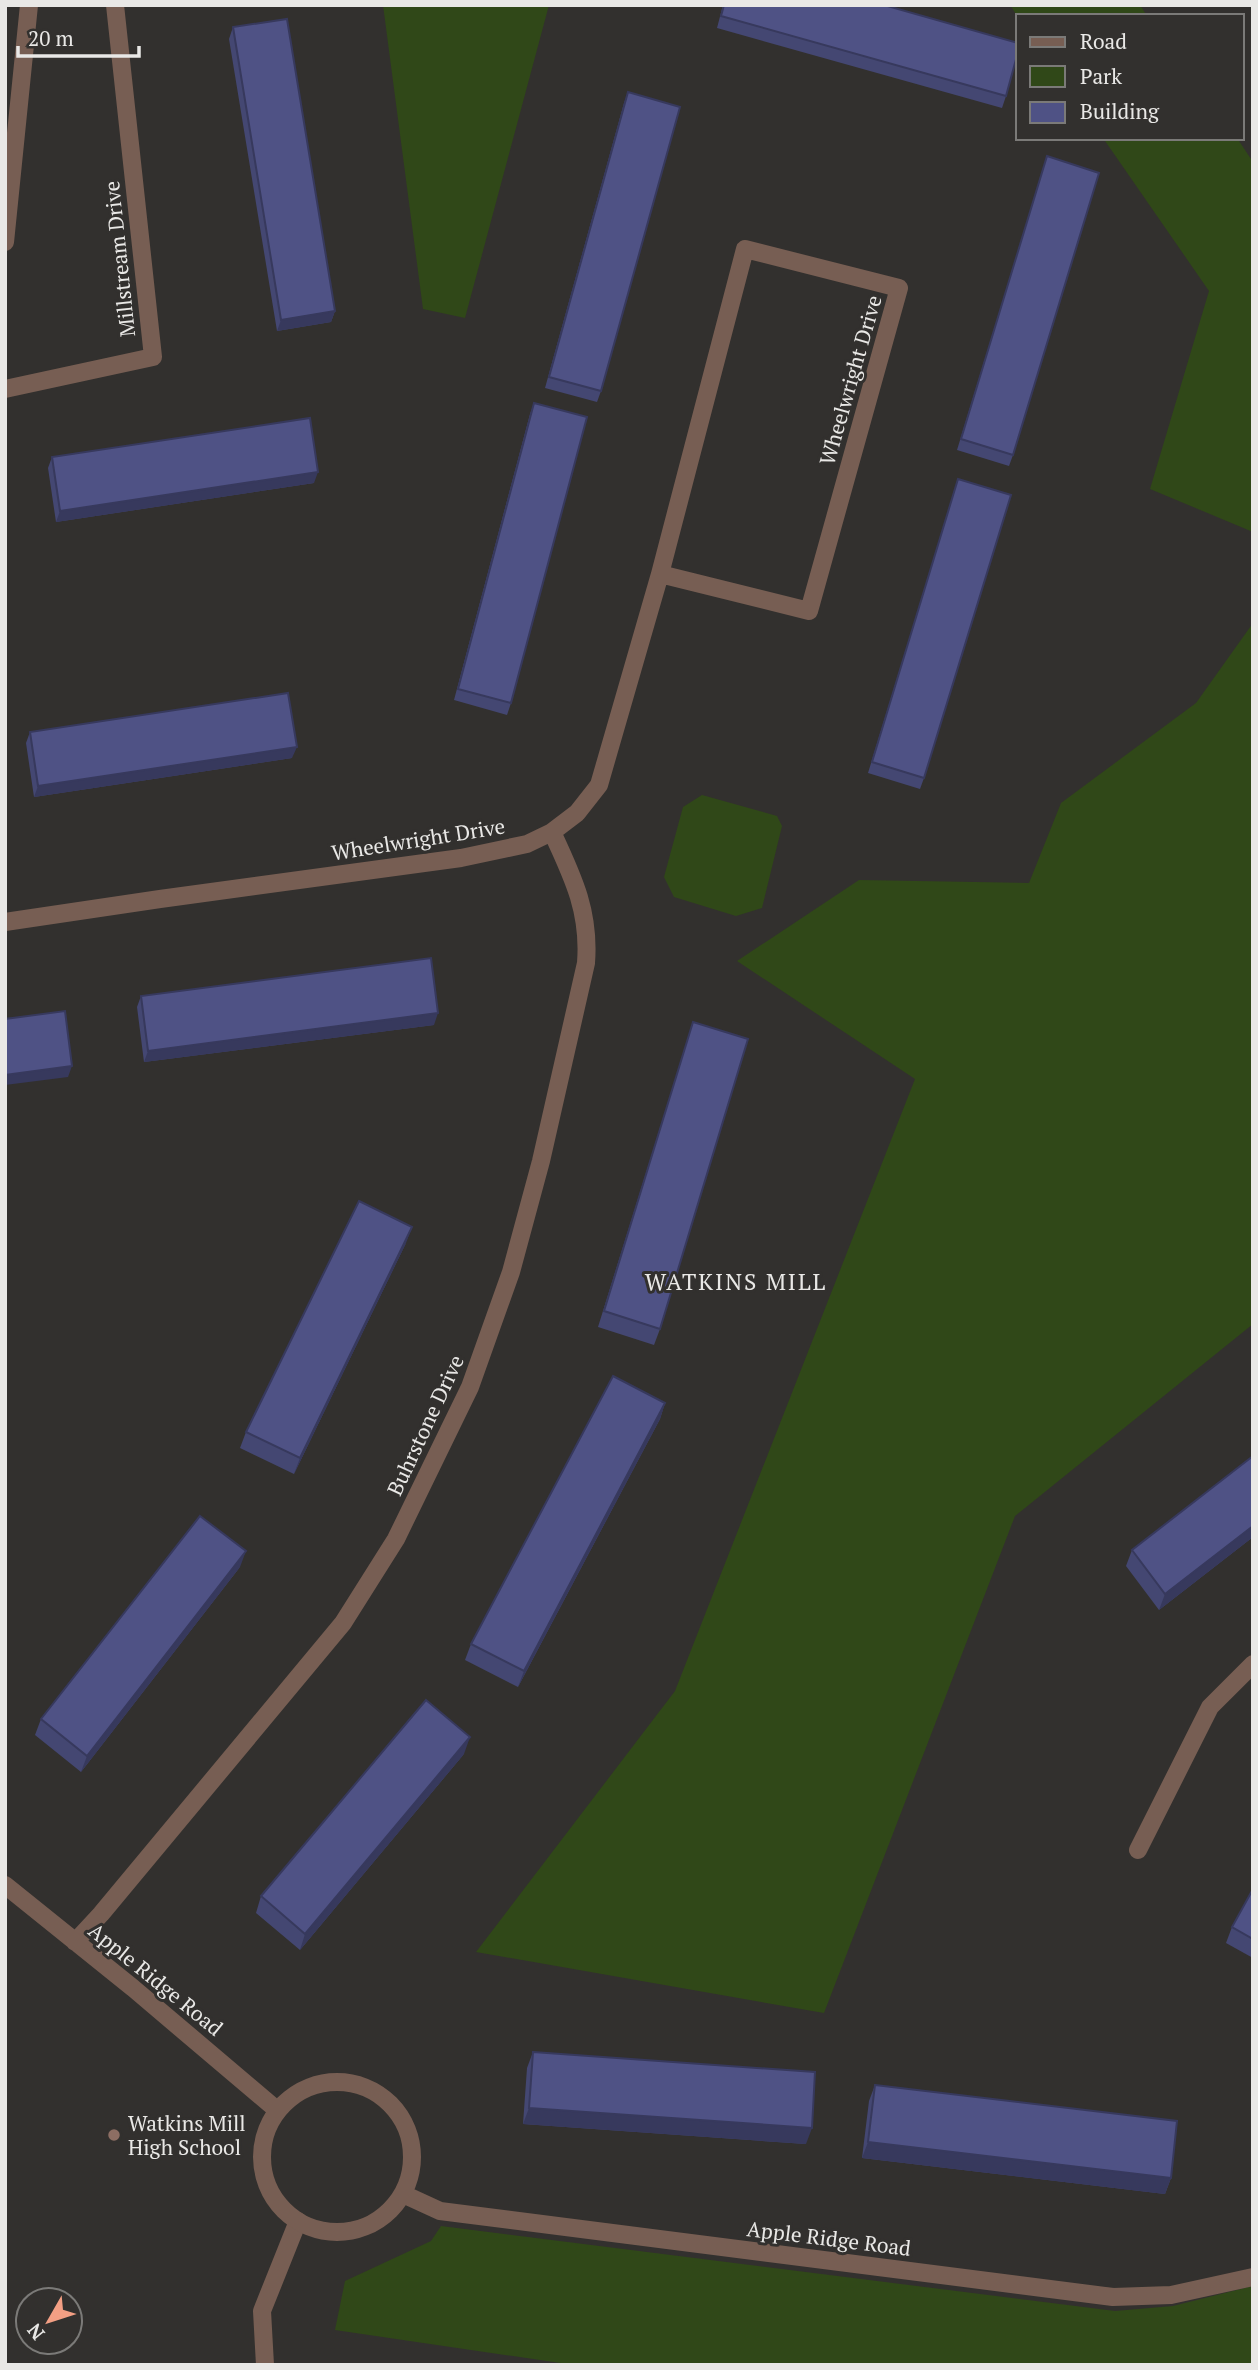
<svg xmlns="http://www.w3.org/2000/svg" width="1258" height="2370" font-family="'PT Serif',serif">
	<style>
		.green { fill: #304818 }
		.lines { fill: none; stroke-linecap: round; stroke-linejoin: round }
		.service { stroke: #775e53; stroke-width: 18 }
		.minor { stroke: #775e53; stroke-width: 18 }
		.wall { fill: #444772 }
		.shaded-wall { fill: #37395d }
		.building { fill: #4f5285; stroke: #37395d; stroke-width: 2 }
		.education-dot { fill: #8d6e63; stroke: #32302e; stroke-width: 2.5 }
		.labels { text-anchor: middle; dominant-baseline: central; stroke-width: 6; stroke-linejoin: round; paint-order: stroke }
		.street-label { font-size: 21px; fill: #e9e8e6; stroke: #32302e }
		.poi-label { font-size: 21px; fill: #e9e8e6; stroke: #32302e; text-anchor: start }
		.neighbourhood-label { font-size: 23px; letter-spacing: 2px; fill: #e9e8e6; stroke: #32302e }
	</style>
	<rect width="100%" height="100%" fill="#32302e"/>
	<path class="green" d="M383,5H549L465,318L423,309Z
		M1010,5H1140L1147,16L1018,17Z
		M1103,138H1237L1253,162V532L1150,489L1209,291Z
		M1253,623V1324L1015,1516L824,2013L476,1952L675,1691L915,1079L737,961L859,880L1029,883L1061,803L1196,703Z
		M702,795L777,816L782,826L762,908L736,916L674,897L664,877L683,807Z
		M441,2226L1115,2311L1173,2306L1253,2286V2365H574L335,2330L345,2281L431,2241Z"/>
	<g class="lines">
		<path class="service" d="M265,2365L262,2311L298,2221"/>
		<path class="minor" d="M5,242L29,5
			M5,389L153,357L115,5
			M5,922L160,899L461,858L527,844L552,832L577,813L599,785L660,574L745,249L899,288L809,611L660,574
			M1138,1850L1210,1707L1253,1664
			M5,1885L133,1988L277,2110
			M75,1942L101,1914L343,1623L396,1539L470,1387L511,1272L541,1161L586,963C590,912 573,877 552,832
			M262 2157a75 75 0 1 1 150 0a75 75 0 1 1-150 0Z
			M403,2194L440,2211L1113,2297L1171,2295L1253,2277"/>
	</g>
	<path class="wall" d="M723,5H884L1006,96L1002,108L717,28Z
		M233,27L335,311L331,322L277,331L229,39Z
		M628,92L601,391L597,402L545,388L624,103Z
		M1047,156L1013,455L1009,466L957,450Z
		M534,403L511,703L507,715L454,700L530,414Z
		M52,457L314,483L56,522L48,468Z
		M958,479L924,778L920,789L868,773Z
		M30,732L292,758L34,797L26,743Z
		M141,996L434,1025L144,1062L137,1007Z
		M693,1022L660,1329L654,1345L598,1327Z
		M406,1243L294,1474L240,1448L246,1432Z
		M665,1403L660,1419L518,1687L465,1660L471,1644Z
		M1253,1456V1537L1159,1610L1126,1566L1132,1550Z
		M240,1567L81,1772L35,1735L41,1719Z
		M464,1754L300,1950L256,1913L261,1896Z
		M1253,1889V1958L1226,1943L1232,1927Z
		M533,2052L806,2144L523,2124L527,2068Z
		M875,2085L1171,2178L1165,2194L862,2158L869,2101Z"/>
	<path class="shaded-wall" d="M335,311L331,322L277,331L281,320Z
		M318,472L314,483L56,522L60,511Z
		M297,747L292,758L34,797L38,786Z
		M438,1013L434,1025L144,1062L148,1051Z
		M72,1066L68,1077L5,1085V1075Z
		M412,1227L406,1243L294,1474L300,1458Z
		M665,1403L660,1419L518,1687L524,1671Z
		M1253,1526V1537L1159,1610L1165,1594Z
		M246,1551L240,1567L81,1772L87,1756Z
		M470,1737L464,1754L300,1950L305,1934Z
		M529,2108L812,2128L806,2144L523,2124Z
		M868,2142L1171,2178L1165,2194L862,2158Z"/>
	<path class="building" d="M724,5H884L1018,43V52L1006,96L721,16Z
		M287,19L335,311L281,320L233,27Z
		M628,92L680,107L601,391L549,377Z
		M1047,156L1099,173L1013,455L961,439Z
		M534,403L587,417L511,703L458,689Z
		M310,418L318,472L60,511L52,457Z
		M958,479L1011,495L924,778L872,762Z
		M288,693L297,747L38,786L30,732Z
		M431,958L438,1013L148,1051L141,996Z
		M65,1011L72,1066L5,1075V1019Z
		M693,1022L748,1039L660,1329L604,1311Z
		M359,1201L412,1227L300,1458L246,1432Z
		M613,1376L665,1403L524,1671L471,1644Z
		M1253,1456V1526L1165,1594L1132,1550Z
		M200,1516L246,1551L87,1756L41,1719Z
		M426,1700L470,1737L305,1934L261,1896Z
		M1253,1889V1939L1232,1927Z
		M533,2052L815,2072L812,2128L529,2108Z
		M875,2085L1177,2121L1171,2178L868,2142Z"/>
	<circle class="education-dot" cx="114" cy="2135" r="7"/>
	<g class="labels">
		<g class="street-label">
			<text transform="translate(119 259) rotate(-96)">Millstream Drive</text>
			<text transform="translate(850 380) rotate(-74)">Wheelwright Drive</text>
			<text transform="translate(418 839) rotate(-9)">Wheelwright Drive</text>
			<text transform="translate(425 1425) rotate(-65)">Buhrstone Drive</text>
			<text transform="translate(156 1979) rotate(39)">Apple Ridge Road</text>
			<text transform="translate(829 2238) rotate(7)">Apple Ridge Road</text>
		</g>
		<g class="poi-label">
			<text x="128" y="2123">Watkins Mill<tspan x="128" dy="24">High School</tspan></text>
		</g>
		<g class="neighbourhood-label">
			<text x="736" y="1281">WATKINS MILL</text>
		</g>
	</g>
	<rect width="1258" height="2370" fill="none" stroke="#e9e8e6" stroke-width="14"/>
	<rect x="1016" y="14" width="228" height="126" fill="#32302e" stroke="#7b7a78" stroke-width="2"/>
	<rect x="1030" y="37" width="35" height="10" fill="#775e53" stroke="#7b7a78" stroke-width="2"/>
	<text x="1080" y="49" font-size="21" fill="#e9e8e6">Road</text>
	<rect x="1030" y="66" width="35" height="21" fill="#304818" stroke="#7b7a78" stroke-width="2"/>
	<text x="1080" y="84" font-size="21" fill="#e9e8e6">Park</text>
	<rect x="1030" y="102" width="35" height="21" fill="#4f5285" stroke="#7b7a78" stroke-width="2"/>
	<text x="1080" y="119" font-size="21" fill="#e9e8e6">Building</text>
	<g transform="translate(49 2321) rotate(231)"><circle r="33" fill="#32302e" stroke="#7b7a78" stroke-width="2"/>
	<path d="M0-5L12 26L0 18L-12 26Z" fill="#f39f84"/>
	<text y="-10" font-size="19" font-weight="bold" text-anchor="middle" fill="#e9e8e6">N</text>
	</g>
	<path d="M18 46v10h121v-10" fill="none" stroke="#e9e8e6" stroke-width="3.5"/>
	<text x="28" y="46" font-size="21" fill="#e9e8e6" stroke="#32302e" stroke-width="5" paint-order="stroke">20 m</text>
</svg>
